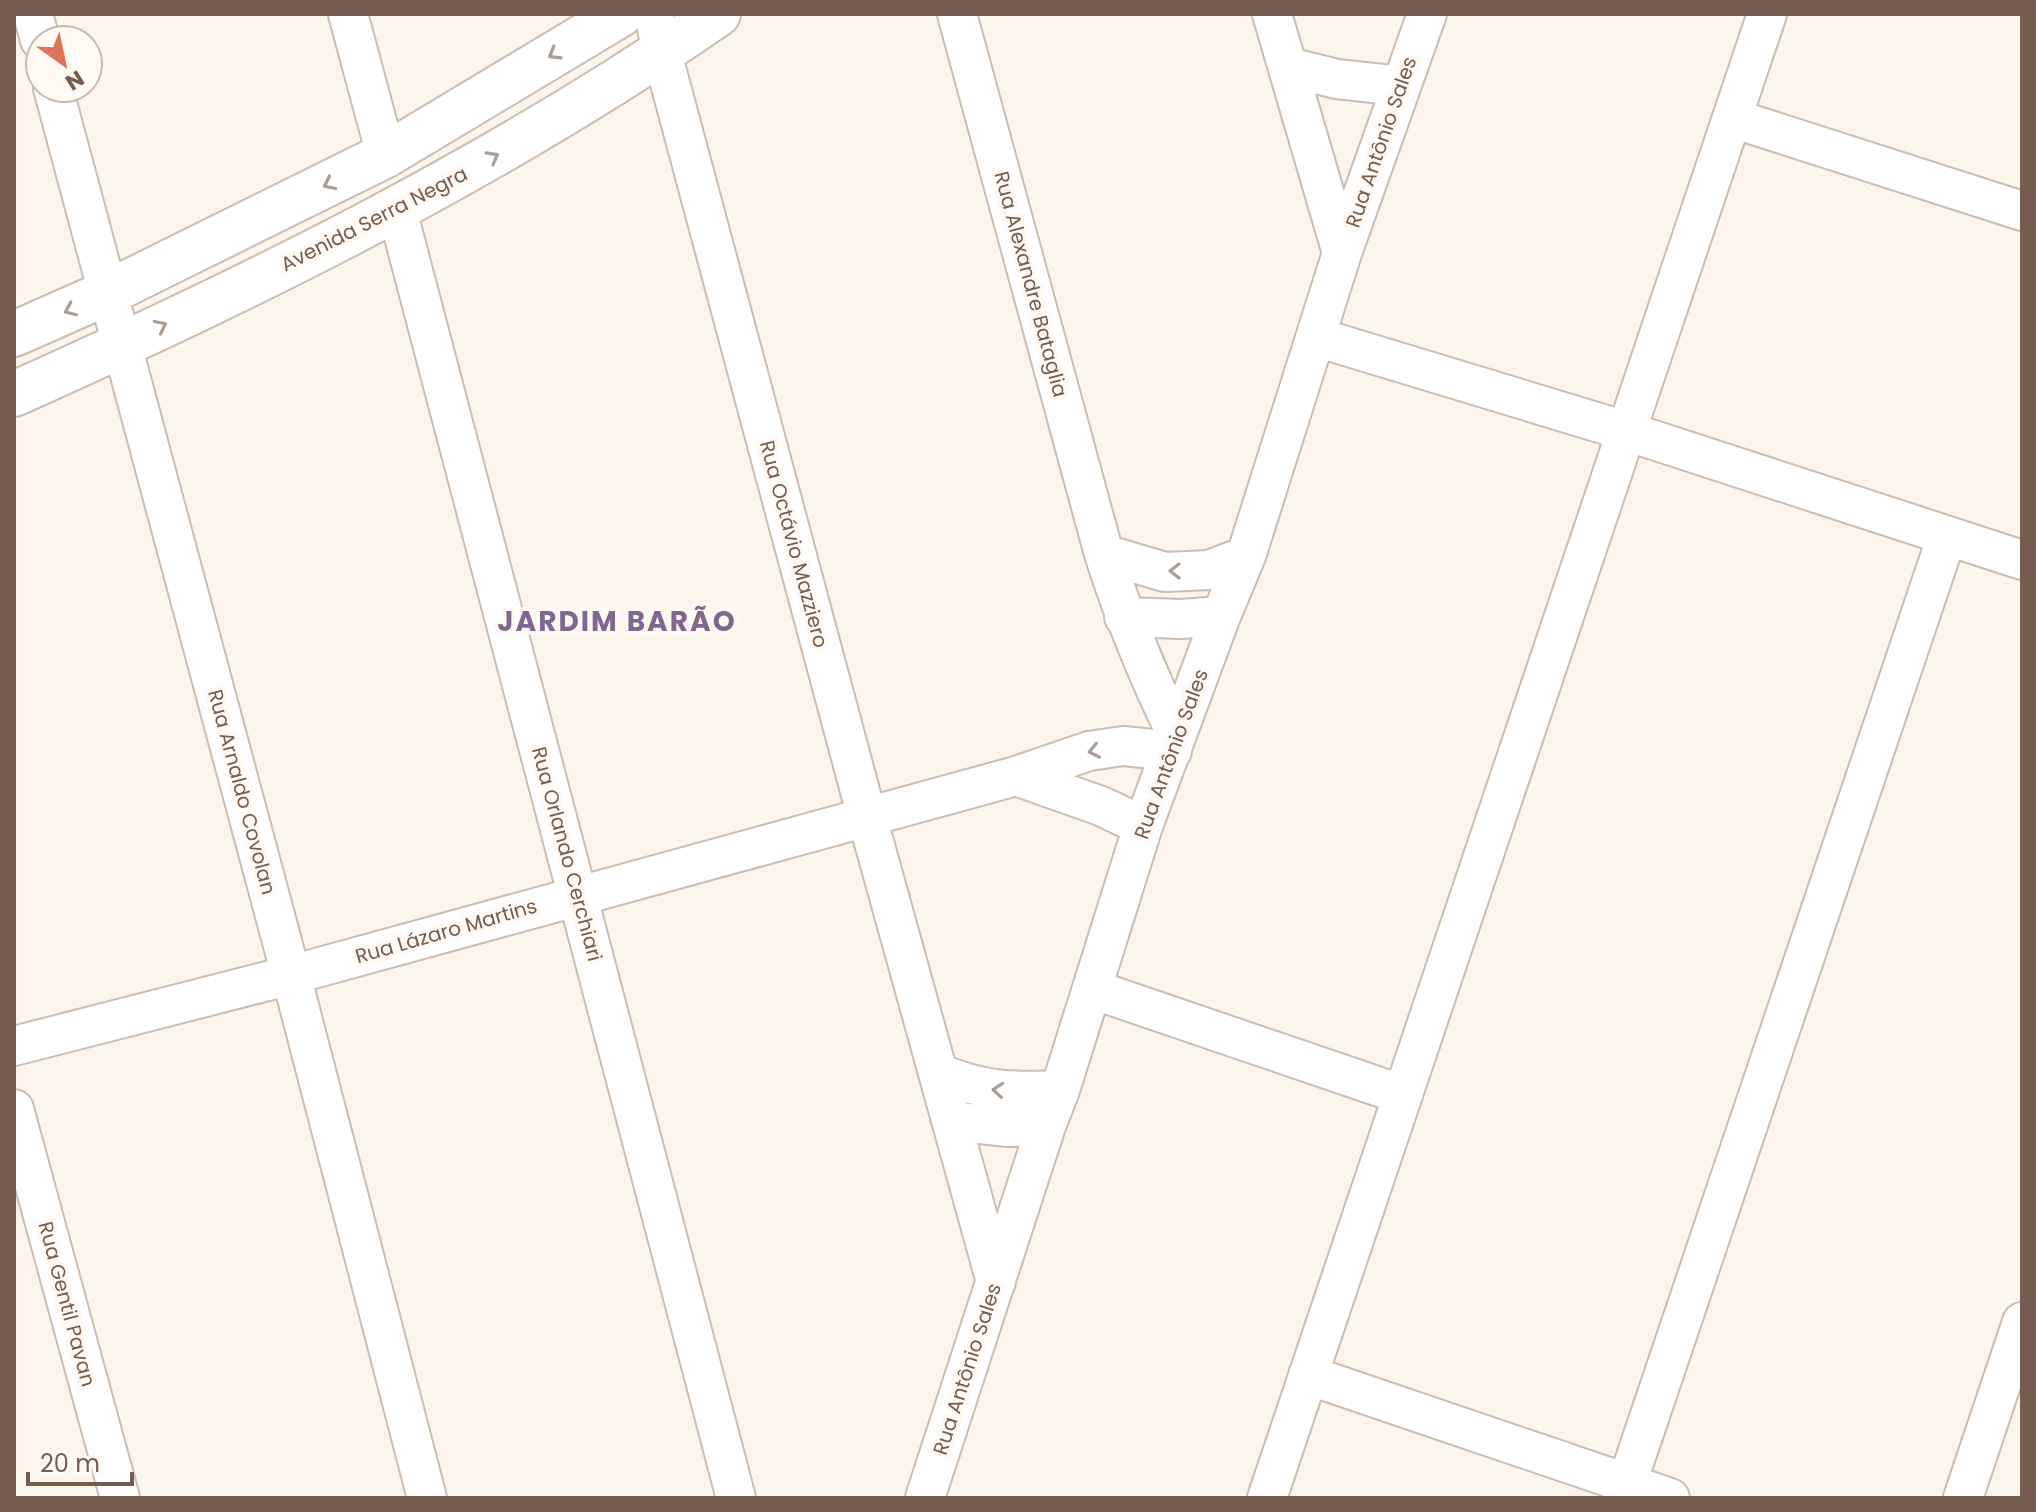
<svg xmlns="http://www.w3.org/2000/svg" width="2036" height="1512" font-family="Poppins,sans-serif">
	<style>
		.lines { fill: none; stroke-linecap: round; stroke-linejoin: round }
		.minor-casing { stroke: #cdbdb1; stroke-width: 42 }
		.tertiary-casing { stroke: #cdbdb1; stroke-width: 48 }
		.minor { stroke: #fff; stroke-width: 38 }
		.tertiary { stroke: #fff; stroke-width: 44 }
		.oneway { stroke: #ac9d95 }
		.labels { text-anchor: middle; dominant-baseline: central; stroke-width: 8; stroke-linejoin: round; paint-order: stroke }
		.street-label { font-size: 20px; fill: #755c4f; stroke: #fef9f2 }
		.district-label { font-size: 28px; font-weight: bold; letter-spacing: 2px; fill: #816790; stroke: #fef9f2 }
	</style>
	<rect width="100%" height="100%" fill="#fbf5eb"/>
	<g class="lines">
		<g class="minor-casing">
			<path id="minor" d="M33,14L40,40
				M348,14L386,155
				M654,14L662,53L867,817L996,1282
				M957,14L1104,554C1124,617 1148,676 1177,735
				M1272,14L1342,253
				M1288,67L1337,79L1401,86
				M53,88L291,975L427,1498
				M1732,118L2022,211
				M397,210L736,1498
				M1316,337L1626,431L2022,560
				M1104,554L1165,572L1209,570L1246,556
				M1124,617L1181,619L1221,616
				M1016,776L1101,806L1143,826
				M1092,989L1403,1095
				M14,1046L291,975L1016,776L1089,751L1123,746L1172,751
				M939,1073C984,1092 1013,1092 1060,1090
				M14,1109L120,1498
				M953,1121L1005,1127L1046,1126
				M1308,1375L1670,1498
				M925,1498L1046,1126L1060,1090L1143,826L1221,616L1246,556L1342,253L1427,14
				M1267,1498L1767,14
				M1622,1498L1947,536
				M1963,1498L2022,1322"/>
		</g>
		<g class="tertiary-casing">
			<path id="tertiary" d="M14,334L109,292L386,155L621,14
				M14,394C258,285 498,166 718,14"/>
		</g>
		<use href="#minor" class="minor"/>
		<use href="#tertiary" class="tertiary"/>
	</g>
	<defs><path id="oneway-chevron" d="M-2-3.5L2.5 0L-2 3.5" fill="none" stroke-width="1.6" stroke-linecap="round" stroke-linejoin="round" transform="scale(2)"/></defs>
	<g class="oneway">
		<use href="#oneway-chevron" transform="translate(554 54) rotate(149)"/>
		<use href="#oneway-chevron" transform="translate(493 157) rotate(-29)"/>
		<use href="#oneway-chevron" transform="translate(329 184) rotate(154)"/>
		<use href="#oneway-chevron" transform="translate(70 310) rotate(156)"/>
		<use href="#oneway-chevron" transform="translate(161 326) rotate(-26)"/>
		<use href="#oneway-chevron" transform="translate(1175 571) rotate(179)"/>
		<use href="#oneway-chevron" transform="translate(1094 751) rotate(168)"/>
		<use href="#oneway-chevron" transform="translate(998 1090) rotate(-175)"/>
	</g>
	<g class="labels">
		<g class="street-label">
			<text transform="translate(1381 142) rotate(-71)">Rua Antônio Sales</text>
			<text transform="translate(374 219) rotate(-27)">Avenida Serra Negra</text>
			<text transform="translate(1031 284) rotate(75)">Rua Alexandre Bataglia</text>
			<text transform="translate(794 544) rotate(75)">Rua Octávio Mazziero</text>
			<text transform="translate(1171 754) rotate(-70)">Rua Antônio Sales</text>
			<text transform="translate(242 792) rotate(75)">Rua Arnaldo Covolan</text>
			<text transform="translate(567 854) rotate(75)">Rua Orlando Cerchiari</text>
			<text transform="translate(446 931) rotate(-16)">Rua Lázaro Martins</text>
			<text transform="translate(67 1304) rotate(75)">Rua Gentil Pavan</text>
			<text transform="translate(967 1369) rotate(-72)">Rua Antônio Sales</text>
		</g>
		<g class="district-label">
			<text x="617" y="621">JARDIM BARÃO</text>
		</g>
	</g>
	<rect width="2036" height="1512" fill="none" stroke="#755c4f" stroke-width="32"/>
	<g transform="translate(64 64) rotate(147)"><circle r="38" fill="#fef9f2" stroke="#c7bab1" stroke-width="2"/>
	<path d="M0-6L14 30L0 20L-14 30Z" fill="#dc735a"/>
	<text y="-12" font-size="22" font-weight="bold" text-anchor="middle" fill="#755c4f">N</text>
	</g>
	<path d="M28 1472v12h104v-12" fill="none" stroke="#755c4f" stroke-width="4"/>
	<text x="40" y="1472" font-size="24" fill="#755c4f" stroke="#fef9f2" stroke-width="6" paint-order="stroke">20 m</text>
</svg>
